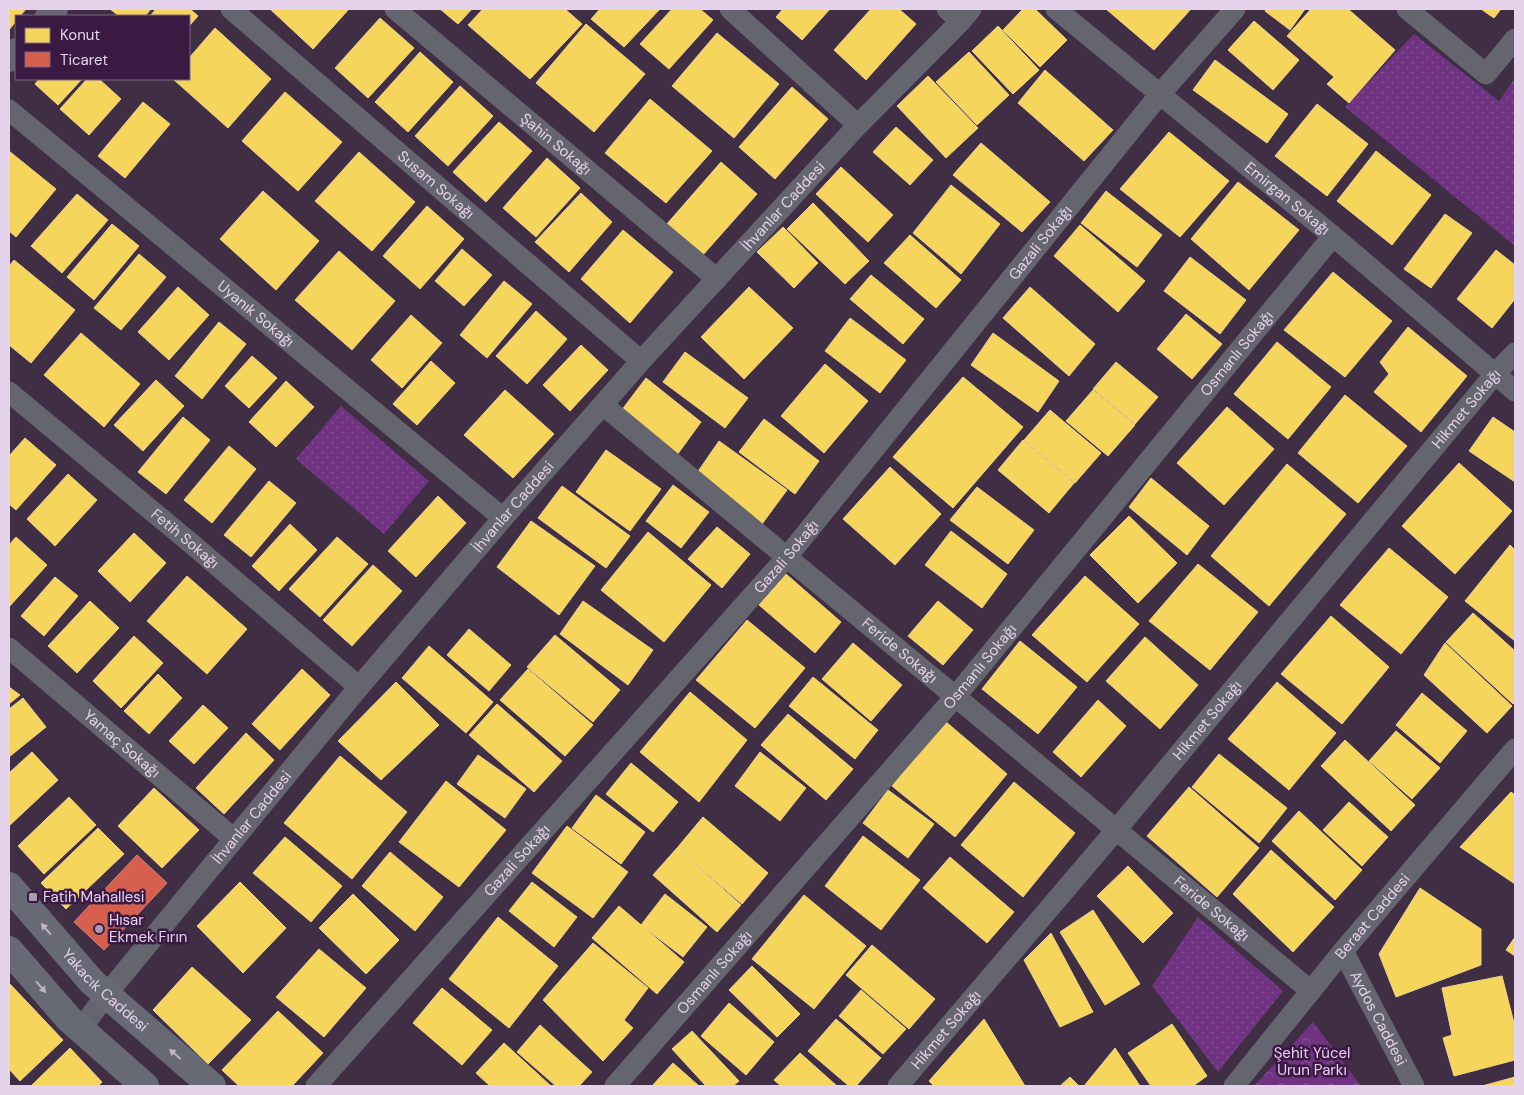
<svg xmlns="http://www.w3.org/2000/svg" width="1524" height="1095" font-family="'DM Sans',sans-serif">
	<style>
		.grass { fill: url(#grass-dots) }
		.park { fill: url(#park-crowns) }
		.homes { fill: #f6d55c; stroke: #f1d487 }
		.shops { fill: #d6604d; stroke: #da827c }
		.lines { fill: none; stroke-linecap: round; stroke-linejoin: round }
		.minor { stroke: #656570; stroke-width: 21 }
		.tertiary { stroke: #656570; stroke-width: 26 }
		.secondary { stroke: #676a74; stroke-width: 28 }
		.oneway { fill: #bfb3c7 }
		.poi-dot { fill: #ab99b1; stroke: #3a1a43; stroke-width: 2 }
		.labels { text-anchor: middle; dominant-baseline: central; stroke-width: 5; stroke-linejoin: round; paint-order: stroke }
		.street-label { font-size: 15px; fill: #e5d2eb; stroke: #3a1a43 }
		.poi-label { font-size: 15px; fill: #e5d2eb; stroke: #3a1a43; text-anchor: start }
		.park-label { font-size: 15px; fill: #eecbfa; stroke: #3a1a43 }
	</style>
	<defs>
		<pattern id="grass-dots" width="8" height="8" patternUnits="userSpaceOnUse" patternTransform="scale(1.25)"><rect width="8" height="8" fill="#6f3381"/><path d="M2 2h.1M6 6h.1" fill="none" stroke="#835093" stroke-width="1.8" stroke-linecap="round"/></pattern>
		<pattern id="park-crowns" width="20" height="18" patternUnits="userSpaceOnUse" patternTransform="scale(1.25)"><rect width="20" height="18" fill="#6f3381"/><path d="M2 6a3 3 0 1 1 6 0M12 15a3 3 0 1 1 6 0" fill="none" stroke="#835093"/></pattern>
	</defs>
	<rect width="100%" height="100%" fill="#3f2e44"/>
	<path class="grass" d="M1414,34L1499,101L1515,78V246L1345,107Z
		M341,406L429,481L384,534L296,459Z
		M1198,917L1283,991L1218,1072L1152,986Z"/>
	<path class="park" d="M1313,1022L1361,1086H1254Z"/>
	<path class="homes" d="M9,9H26L20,16H16V21L9,30Z
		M110,9H151L145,16H119Z
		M156,9H190L198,16L189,26V16H150Z
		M270,9H349L313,49Z
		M440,9H472L458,24Z
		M483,9H565L582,24L530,79L468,25Z
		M600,9H660L624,47L591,19Z
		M672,9H700L713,20L669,69L640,44Z
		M783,9H830L802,40L776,17Z
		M871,9H899L916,24L866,80L834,50Z
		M1023,9H1035L1067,40L1040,67L1003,30Z
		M1106,9H1191L1154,50Z
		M1267,9H1305L1290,30L1265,11Z
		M1311,9H1348L1395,50L1349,103L1327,84L1334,77L1287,36Z
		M1481,9H1501L1494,18Z
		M380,18L414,48L368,98L335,68Z
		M1254,21L1299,60L1273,90L1228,50Z
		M586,24L645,74L594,132L536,83Z
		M998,26L1039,70L1013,94L972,51Z
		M215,28L271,79L228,128L173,79H189V58Z
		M717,33L779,84L734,138L672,86Z
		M420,52L453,82L408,132L375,102Z
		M969,52L1009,95L977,125L936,82Z
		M1215,60L1288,114L1267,143L1193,90Z
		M1045,70L1113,130L1084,161L1018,103Z
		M928,76L978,128L946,158L897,106Z
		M39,79H82L58,105L35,84Z
		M87,79H99L121,99L89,135L60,109Z
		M460,86L493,116L448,166L415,136Z
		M792,87L828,119L775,179L739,147Z
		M285,92L342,142L298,191L242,141Z
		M650,99L712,151L666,203L605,153Z
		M143,102L170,124L125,178L98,156Z
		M1317,104L1368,144L1327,196L1275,156Z
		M499,122L532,151L486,202L453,172Z
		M896,127L933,160L910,185L873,152Z
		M1169,132L1229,181L1180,237L1120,189Z
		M981,143L1050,202L1022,232L953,175Z
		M9,151L56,189L16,237L9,231Z
		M1376,151L1431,195L1392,245L1337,201Z
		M359,152L415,202L372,251L315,201Z
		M547,158L580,188L536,237L503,208Z
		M721,162L757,194L702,256L666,225Z
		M841,167L893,215L868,242L816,194Z
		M1238,182L1299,230L1249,290L1191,239Z
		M951,185L1000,224L961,274L913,233Z
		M263,191L319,241L276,290L220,239Z
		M1106,191L1162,235L1137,267L1081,223Z
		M581,193L612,222L569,272L535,242Z
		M77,194L108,220L62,273L31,246Z
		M813,203L869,261L845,284L787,229Z
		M427,206L464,239L420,289L383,256Z
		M1445,214L1472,233L1431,288L1404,269Z
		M112,224L139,246L94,300L67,277Z
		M1080,225L1145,281L1118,312L1054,256Z
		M783,227L818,263L794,288L757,252Z
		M623,230L673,272L630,323L581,279Z
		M910,235L961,280L936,308L884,263Z
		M462,249L492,275L464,306L435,281Z
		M1496,250L1515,265V299L1492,328L1457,299Z
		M339,251L395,301L352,350L295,300Z
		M139,254L166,277L121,330L94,308Z
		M1190,257L1246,300L1220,334L1164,291Z
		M14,260L75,310L31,363L9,345V266Z
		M1333,272L1392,321L1345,377L1284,330Z
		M871,275L924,319L903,344L850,299Z
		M504,281L532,304L487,358L460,335Z
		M178,287L209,315L169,360L138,332Z
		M749,287L793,328L744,379L701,337Z
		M1030,287L1095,344L1069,376L1003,318Z
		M536,311L567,339L527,384L496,356Z
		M1186,314L1222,344L1192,379L1157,349Z
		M411,315L442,343L402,388L371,360Z
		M850,318L906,360L880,393L825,351Z
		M219,322L246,344L202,399L175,376Z
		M1408,327L1467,376L1421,432L1374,392L1389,374L1380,362Z
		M81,333L140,384L104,427L44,375Z
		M993,333L1059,381L1038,412L971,365Z
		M1277,342L1331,387L1288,439L1234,394Z
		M581,345L608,370L570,411L543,385Z
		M685,352L748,398L725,428L663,382Z
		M252,356L277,378L249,408L225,386Z
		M431,361L455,383L417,425L393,404Z
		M1116,362L1158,397L1135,424L1093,389Z
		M825,364L868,401L824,453L781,416Z
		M963,377L1023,427L953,508L893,457Z
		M646,378L701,422L677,455L621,411Z
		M156,380L184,406L143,451L114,425Z
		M286,381L314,407L276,447L249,422Z
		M505,390L554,434L513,478L464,435Z
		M1093,390L1135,425L1108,456L1066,421Z
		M1345,395L1407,446L1358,503L1298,453Z
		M1227,407L1274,449L1224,505L1177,463Z
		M1050,410L1101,453L1075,483L1024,440Z
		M183,417L210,440L166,494L138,472Z
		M1493,417L1515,432V482L1469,451Z
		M764,419L819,461L795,494L739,452Z
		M25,438L56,465L16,510L9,504V456Z
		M1023,440L1074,483L1049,513L998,470Z
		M719,441L787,490L762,524L697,473Z
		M229,446L256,469L212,523L184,500Z
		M606,450L661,489L630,531L576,492Z
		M1459,463L1512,511L1455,574L1402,526Z
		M1287,464L1346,514L1269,606L1211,556Z
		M890,467L941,514L895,565L843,519Z
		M68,474L97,500L55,546L27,519Z
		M1151,478L1209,526L1187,555L1129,507Z
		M269,481L296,503L251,557L224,535Z
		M673,485L709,512L681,548L646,521Z
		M562,486L630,536L606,568L538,518Z
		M977,487L1034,530L1008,564L950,520Z
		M438,496L466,523L416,577L388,551Z
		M1129,516L1177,563L1138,603L1090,555Z
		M531,521L595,566L559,615L497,567Z
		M290,524L317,550L279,591L252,566Z
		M717,527L750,554L722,588L688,559Z
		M951,531L1007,574L982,608L925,565Z
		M648,532L711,585L664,642L601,590Z
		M134,533L166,563L130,602L98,571Z
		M16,537L47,565L9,607V545Z
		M337,537L368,564L320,617L289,589Z
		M1510,545L1515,550V641L1465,601Z
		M1389,548L1448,597L1401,654L1340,605Z
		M1198,564L1258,612L1210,670L1149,621Z
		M373,565L402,591L352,646L323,620Z
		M786,574L841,622L815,653L759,605Z
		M187,576L247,629L207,674L147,621Z
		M1085,576L1139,624L1087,682L1032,635Z
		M55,577L78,596L44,636L21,616Z
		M90,601L119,628L77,673L48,646Z
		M583,601L653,650L628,685L560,634Z
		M938,601L973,630L943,665L908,636Z
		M1473,613L1515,651V701L1513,704L1446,642Z
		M1331,616L1389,667L1342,724L1281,674Z
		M747,620L805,668L755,728L696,680Z
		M469,629L511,665L489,691L447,655Z
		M555,635L620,690L593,722L527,667Z
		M134,636L163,663L121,708L93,681Z
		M1145,637L1198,685L1160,729L1106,681Z
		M1020,641L1077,687L1038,734L982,689Z
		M853,643L902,685L871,721L822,679Z
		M1445,643L1512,706L1487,733L1424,675Z
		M429,646L493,702L466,733L402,678Z
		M302,669L330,695L280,750L252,724Z
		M528,669L593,725L565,756L500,700Z
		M158,674L182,698L149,734L124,711Z
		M813,677L878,730L855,759L789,706Z
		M396,682L439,725L381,780L338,741Z
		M1277,682L1336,733L1289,790L1228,739Z
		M9,687L20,695L9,704Z
		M690,692L747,740L699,802L640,752Z
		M1422,693L1467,731L1440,763L1396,725Z
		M23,698L46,727L9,757V709Z
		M1098,700L1126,726L1081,777L1053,752Z
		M497,704L562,761L534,792L469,735Z
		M203,705L228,728L194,764L169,741Z
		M788,714L853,769L826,800L761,745Z
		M945,721L1007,774L955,837L892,786Z
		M1396,731L1440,768L1412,799L1369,761Z
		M246,733L274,760L224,814L196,788Z
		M1345,740L1415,805L1391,831L1321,766Z
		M32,752L58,780L9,826V773Z
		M760,752L806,788L780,821L735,786Z
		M1219,754L1287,808L1259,843L1192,787Z
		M478,755L526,789L505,818L457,784Z
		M340,756L407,812L352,879L284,823Z
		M631,763L678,802L653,832L606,794Z
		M446,781L506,830L459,887L399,842Z
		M1014,782L1075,833L1023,897L961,845Z
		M1189,787L1259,848L1217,897L1147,836Z
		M154,788L199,830L162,868L118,826Z
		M888,790L934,824L908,858L863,823Z
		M1511,792L1515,795V884L1460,847Z
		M596,795L645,832L621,864L572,828Z
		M69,797L96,825L44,874L18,846Z
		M1349,802L1388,837L1362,866L1323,830Z
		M1299,811L1362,870L1335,900L1272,841Z
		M703,817L768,873L742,904L677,848Z
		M567,826L628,872L593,918L532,873Z
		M98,828L124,854L66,909L41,883Z
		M863,836L920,880L881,930L825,886Z
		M285,837L342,886L311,922L253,873Z
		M677,848L741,905L717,932L653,875Z
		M1271,850L1334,907L1293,952L1233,894Z
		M390,852L443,897L415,931L362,886Z
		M950,857L1014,912L987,943L923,888Z
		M1128,866L1173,913L1143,943L1097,896Z
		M240,882L286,928L243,973L197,926Z
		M532,882L577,917L554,947L509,911Z
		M1420,888L1481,929V965L1396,997L1379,954Z
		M353,894L399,940L366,974L319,928Z
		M665,894L707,927L683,957L641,925Z
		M804,895L866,946L814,1009L752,959Z
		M619,906L684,962L657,994L592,938Z
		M1093,910L1140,984L1105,1005L1060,932Z
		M498,917L558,966L509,1028L449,979Z
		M1051,933L1093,1012L1060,1027L1024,960Z
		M1515,937V956L1506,950Z
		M593,943L648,988L624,1020L633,1028L603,1061L543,1000Z
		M872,945L935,999L909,1029L846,975Z
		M319,949L366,988L324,1037L276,997Z
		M752,966L800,1014L777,1037L729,990Z
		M192,967L251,1020L208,1064L153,1010Z
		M1502,976L1515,1027V1060L1454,1076L1443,1038L1452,1035L1442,988Z
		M9,983L63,1040L20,1081L9,1069Z
		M442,988L492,1030L462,1065L413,1023Z
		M861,990L906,1029L883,1054L839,1016Z
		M729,1003L774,1042L746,1075L701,1036Z
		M278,1011L323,1053L292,1086H239L222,1070Z
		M836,1019L881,1058L856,1086H849L808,1051Z
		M984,1019L1025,1086H934L929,1081Z
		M1172,1024L1207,1076L1193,1086H1151L1128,1053Z
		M540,1025L592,1072L579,1086H556L517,1052Z
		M692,1031L739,1081L733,1086H706L672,1049Z
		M504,1043L551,1086H490L476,1073Z
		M70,1048L102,1082L98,1086H31Z
		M1115,1048L1140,1086H1084Z
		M800,1053L837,1086H781L774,1080Z
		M673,1063L699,1086H652Z
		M1070,1077L1079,1086H1060Z
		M1515,1077V1086H1482Z"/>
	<path class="shops" d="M137,855L167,883L104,950L74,922Z"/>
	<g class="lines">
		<g class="minor">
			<path id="s1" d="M231,9L641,361"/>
			<path id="s2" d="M395,9L717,279"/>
			<path d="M730,9L858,125"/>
			<path d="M947,9L961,21"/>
			<path id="s3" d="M1056,9L1333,236L1515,391"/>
			<path d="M1407,9L1486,74L1515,39"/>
			<path id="s4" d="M9,110L503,518"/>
			<path id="s5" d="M9,392L193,545L359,687"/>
			<path id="s6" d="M603,405L1311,991"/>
			<path id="s7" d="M9,648L234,839"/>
			<path id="s8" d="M1343,951L1414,1086"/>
			<path id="s9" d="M81,1029L106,995L359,687L503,518L641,361L858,125L961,21L971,9"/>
			<path id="s10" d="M316,1086L787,557L1160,94L1235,9"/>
			<path id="s11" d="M615,1086L955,697L1333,236"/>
			<path id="s12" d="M898,1086L1116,830L1495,374L1515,353"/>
			<path id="s13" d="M1234,1086L1343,951L1515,749"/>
		</g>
		<path class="tertiary" d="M48,16L55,9
			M9,59L16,51"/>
		<g class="secondary">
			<path id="s14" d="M9,886L92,982L212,1086"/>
			<path d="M9,950L69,1019L145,1086"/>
		</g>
	</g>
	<defs><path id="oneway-solid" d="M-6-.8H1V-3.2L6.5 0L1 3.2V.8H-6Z" transform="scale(1.25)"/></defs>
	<g class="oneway">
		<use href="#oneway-solid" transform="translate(46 929) rotate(-131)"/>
		<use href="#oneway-solid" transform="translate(41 987) rotate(49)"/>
		<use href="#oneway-solid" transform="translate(175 1054) rotate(-139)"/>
	</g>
	<g class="poi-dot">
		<rect x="28" y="892" width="10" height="10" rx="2.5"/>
		<circle cx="99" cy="929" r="5"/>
	</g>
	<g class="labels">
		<g class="street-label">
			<text stroke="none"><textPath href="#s2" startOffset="210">Şahin Sokağı</textPath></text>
			<text stroke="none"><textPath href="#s1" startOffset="270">Susam Sokağı</textPath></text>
			<text stroke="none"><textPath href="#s3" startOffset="299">Emirgan Sokağı</textPath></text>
			<text stroke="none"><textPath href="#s9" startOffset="1082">İhvanlar Caddesi</textPath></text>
			<text stroke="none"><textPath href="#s10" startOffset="1112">Gazali Sokağı</textPath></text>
			<text stroke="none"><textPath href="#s4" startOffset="320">Uyanık Sokağı</textPath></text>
			<text stroke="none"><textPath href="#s11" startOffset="961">Osmanlı Sokağı</textPath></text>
			<text stroke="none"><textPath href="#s12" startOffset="884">Hikmet Sokağı</textPath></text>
			<text stroke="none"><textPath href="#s9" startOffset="678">İhvanlar Caddesi</textPath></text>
			<text stroke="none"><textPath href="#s5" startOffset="229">Fetih Sokağı</textPath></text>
			<text stroke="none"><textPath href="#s10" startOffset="708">Gazali Sokağı</textPath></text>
			<text stroke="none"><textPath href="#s6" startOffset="385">Feride Sokağı</textPath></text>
			<text stroke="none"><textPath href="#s11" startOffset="556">Osmanlı Sokağı</textPath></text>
			<text stroke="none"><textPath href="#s12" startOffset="479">Hikmet Sokağı</textPath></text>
			<text stroke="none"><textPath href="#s7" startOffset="148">Yamaç Sokağı</textPath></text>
			<text stroke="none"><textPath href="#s9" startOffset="272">İhvanlar Caddesi</textPath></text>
			<text stroke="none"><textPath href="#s10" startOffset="302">Gazali Sokağı</textPath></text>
			<text stroke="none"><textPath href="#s6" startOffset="790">Feride Sokağı</textPath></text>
			<text stroke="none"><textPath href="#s13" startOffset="219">Beraat Caddesi</textPath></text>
			<text stroke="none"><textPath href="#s11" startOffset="151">Osmanlı Sokağı</textPath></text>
			<text stroke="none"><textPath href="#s14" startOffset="142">Yakacık Caddesi</textPath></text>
			<text stroke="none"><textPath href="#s8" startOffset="76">Aydos Caddesi</textPath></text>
			<text stroke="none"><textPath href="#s12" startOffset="74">Hikmet Sokağı</textPath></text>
		</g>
		<g class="poi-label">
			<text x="43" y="897">Fatih Mahallesi</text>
			<text x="109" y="920">Hısar<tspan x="109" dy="17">Ekmek Fırın</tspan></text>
		</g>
		<g class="park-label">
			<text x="1312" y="1053">Şehit Yücel<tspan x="1312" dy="17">Urun Parkı</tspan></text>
		</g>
	</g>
	<rect width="1524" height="1095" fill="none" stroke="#e5d2eb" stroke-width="20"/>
	<rect x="15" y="15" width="175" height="65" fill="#3a1a43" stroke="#7e6486"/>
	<rect x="25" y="28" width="25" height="15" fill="#f6d55c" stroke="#7e6486"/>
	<text x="60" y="40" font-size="15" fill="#e5d2eb">Konut</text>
	<rect x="25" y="52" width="25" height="15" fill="#d6604d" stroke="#7e6486"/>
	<text x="60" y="65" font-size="15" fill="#e5d2eb">Ticaret</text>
</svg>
